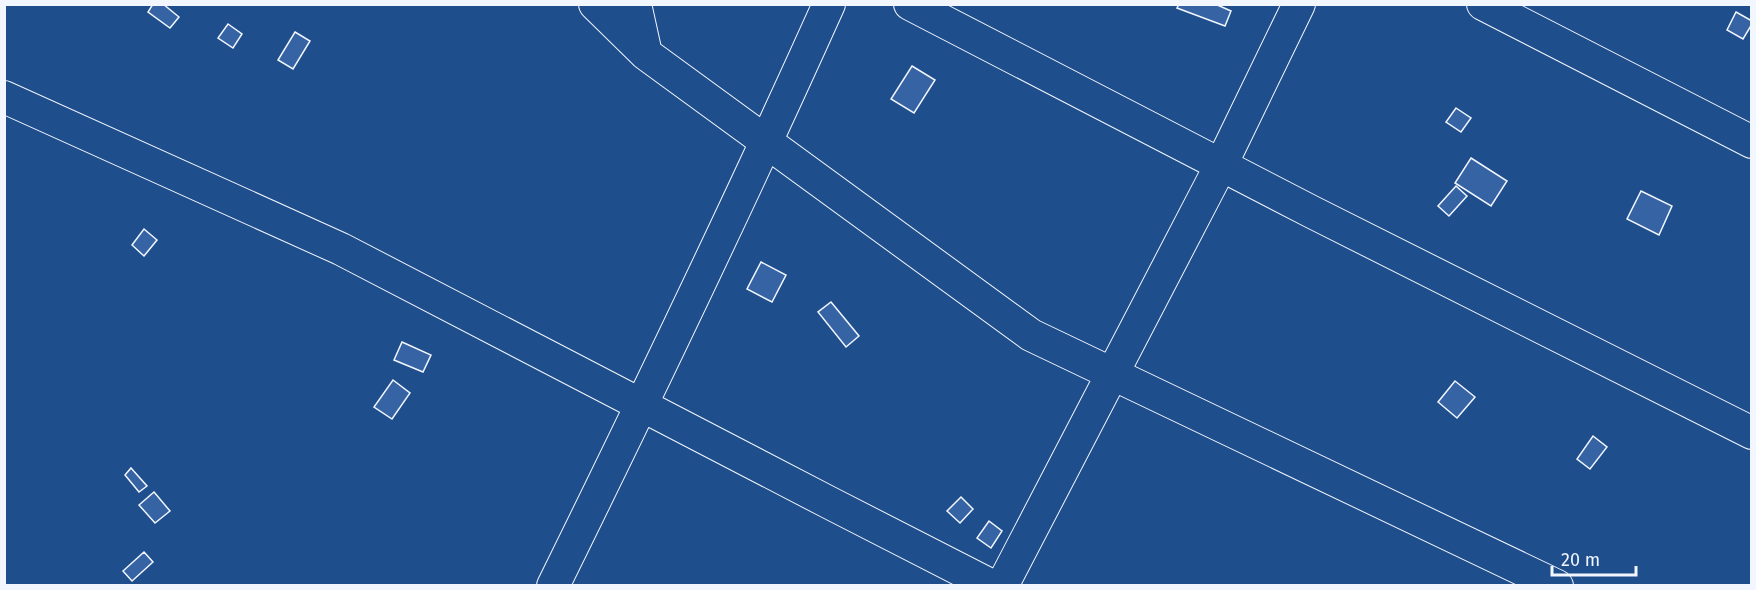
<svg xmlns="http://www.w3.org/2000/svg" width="1756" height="590" font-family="'Fira Sans',sans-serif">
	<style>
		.building { fill: #3563a3; stroke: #f2f6ff; stroke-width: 1.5 }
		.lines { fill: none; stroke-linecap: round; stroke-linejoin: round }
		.minor-casing { stroke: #f2f6ff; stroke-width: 34 }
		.minor { stroke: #1f4e8c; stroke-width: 32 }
	</style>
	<rect width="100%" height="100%" fill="#1f4e8c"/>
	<path class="building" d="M153,4H163L179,17L170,28L148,12Z
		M1179,4H1215L1231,11L1225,26L1177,8Z
		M1736,12L1752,21V24L1743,39L1727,30Z
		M228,24L242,34L233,48L218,38Z
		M295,32L310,41L293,69L278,60Z
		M912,66L935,80L914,113L891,99Z
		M1456,108L1471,118L1461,132L1446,122Z
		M1471,158L1507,181L1491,206L1455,183Z
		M1456,186L1467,196L1449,216L1438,206Z
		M1641,191L1672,206L1659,235L1627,219Z
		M144,229L157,240L144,256L132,245Z
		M761,262L786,275L772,302L747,289Z
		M831,302L859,336L846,347L818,312Z
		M402,342L431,355L423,372L394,360Z
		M393,380L410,393L392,419L374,407Z
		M1455,381L1475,397L1457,418L1438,402Z
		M1593,436L1607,447L1590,469L1577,459Z
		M131,468L147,486L139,492L125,475Z
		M154,492L170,511L155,523L139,505Z
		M961,497L973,509L960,523L947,511Z
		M989,521L1002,531L991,548L977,538Z
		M144,552L153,562L132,581L123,571Z"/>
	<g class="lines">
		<g class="minor-casing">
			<path id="minor" d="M595,4L646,54L1031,335L1557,586
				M635,4L646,54
				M910,4L1312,212L1752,433
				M1483,4L1752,142
				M4,97L341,249L828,502L992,586
				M553,586C648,393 741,200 829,4
				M1002,586L1221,165L1299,4"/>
		</g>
		<use href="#minor" class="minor"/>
	</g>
	<rect width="1756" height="590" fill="none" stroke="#f2f6ff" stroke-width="12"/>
	<path d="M1552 566v9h84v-9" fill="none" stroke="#f2f6ff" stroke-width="3"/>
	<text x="1561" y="566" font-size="18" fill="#f2f6ff" stroke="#1f4e8c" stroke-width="4.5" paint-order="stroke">20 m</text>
</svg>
